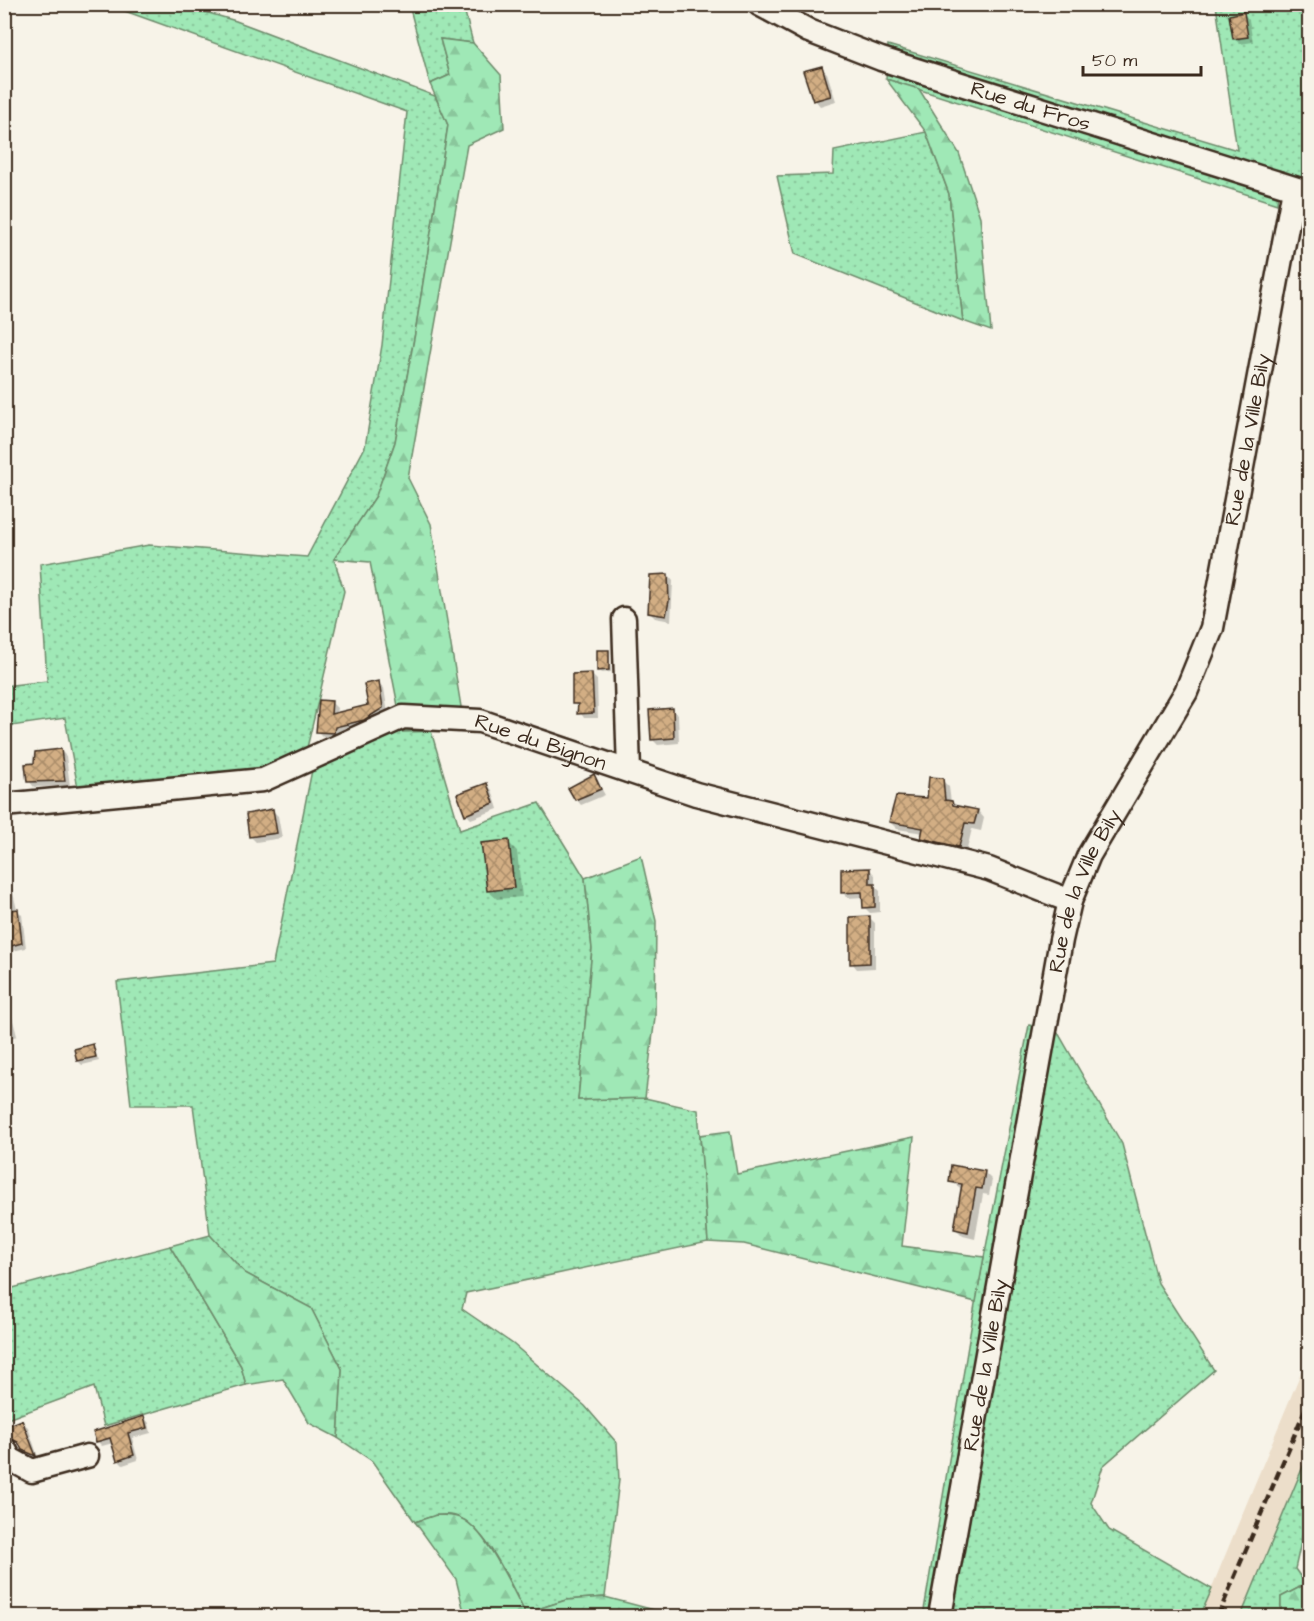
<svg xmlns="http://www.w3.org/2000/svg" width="1314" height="1621" font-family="'Architects Daughter',sans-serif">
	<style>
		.built { fill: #ecdeca }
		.grass { fill: url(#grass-dots); stroke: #6d896a; stroke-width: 1.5 }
		.forest { fill: url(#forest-firs); stroke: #6d896a; stroke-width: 1.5 }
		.shadow { fill: #0003 }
		.building { fill: url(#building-cross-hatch); stroke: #3b2a1e; stroke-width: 1.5 }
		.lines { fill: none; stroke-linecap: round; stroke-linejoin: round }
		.minor-casing { stroke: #3b2a1e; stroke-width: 27 }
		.minor { stroke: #f7f3e8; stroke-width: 22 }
		.rail { stroke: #3b2a1e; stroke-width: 4.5; stroke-dasharray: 9 4.5; stroke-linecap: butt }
		.labels { text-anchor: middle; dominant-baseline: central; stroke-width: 4.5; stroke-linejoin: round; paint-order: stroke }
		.street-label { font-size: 21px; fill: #3b2a1e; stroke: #f7f3e8 }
	</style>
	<defs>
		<pattern id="grass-dots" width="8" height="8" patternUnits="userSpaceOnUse" patternTransform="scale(1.5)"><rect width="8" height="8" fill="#9fe8b6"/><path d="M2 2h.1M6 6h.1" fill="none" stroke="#8ac79c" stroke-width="1.8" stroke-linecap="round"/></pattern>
		<pattern id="forest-firs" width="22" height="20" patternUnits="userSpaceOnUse" patternTransform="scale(1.5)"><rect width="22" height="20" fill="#9fe8b6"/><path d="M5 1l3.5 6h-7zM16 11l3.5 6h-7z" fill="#8ac79c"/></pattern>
		<pattern id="building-cross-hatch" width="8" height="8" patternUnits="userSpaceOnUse" patternTransform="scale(1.5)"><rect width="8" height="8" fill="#d2ae84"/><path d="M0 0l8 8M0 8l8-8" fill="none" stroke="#ac8e6b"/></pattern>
	</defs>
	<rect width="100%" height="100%" fill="#f7f3e8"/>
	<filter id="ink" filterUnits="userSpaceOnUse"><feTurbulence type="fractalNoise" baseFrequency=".0167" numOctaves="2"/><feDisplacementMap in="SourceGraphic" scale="12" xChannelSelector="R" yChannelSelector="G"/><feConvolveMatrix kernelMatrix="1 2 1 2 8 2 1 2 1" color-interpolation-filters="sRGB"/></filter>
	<g filter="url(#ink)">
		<path class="built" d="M1309,1353V1452L1241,1616H1200Z"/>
		<path class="grass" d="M108,5H181L236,21L435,96L448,125L415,333L395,442L376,496L334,559L344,591L307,748L252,772L78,788L65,718L5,727L4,686L47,681L40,564L149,545L307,557L365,447L382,345L407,112Z
			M409,5H463L473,43L440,39L450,75L430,84Z
			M1216,5H1309V180L1279,170L1277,204L886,79L888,45L1237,150Z
			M926,132L949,194L963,321L795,254L777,176L833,174L834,151Z
			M431,731L460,830L539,803L585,878L592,949L578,1100L645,1098L698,1110L708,1242L466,1293L462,1309L513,1344L585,1406L617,1443L619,1480L605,1597L566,1600L525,1613C512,1586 488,1531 460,1518C446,1511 429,1517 415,1522L372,1461L338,1438L342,1369L311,1308L245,1273L210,1235L193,1105H131L117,982L273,964L313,765L388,732Z
			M1029,1025L1057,1031L1122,1144L1158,1283L1214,1370L1103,1466L1091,1503L1109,1530L1212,1589L1200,1616H923L975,1304Z
			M170,1246L241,1366L246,1385L104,1426L94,1387L5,1420V1290Z
			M1309,1452V1506L1295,1569L1306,1584L1281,1597V1616H1241Z"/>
		<path class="forest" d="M440,39L473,43L501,75L504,128L467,145L408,478L431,524L465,731L389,732L398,706L370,562L334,559L376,496L395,442L415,333L448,125L430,84L450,75Z
			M886,79L919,89L959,153L980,217L991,331L963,321L949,194L926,132Z
			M641,856L656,921L655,1017L645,1098L578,1100L592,949L585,878Z
			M730,1131L737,1174L914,1137L902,1246L984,1257L976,1302L744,1244L708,1242L700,1135Z
			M210,1235L245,1273L311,1308L342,1369L338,1438L309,1423L283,1379L246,1385L241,1366L170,1246Z
			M436,1515C443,1515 453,1515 460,1518C486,1528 512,1589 525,1613L566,1600L605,1597L658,1611L709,1616H465L456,1579L415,1522Z
			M1306,1584L1309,1587V1616H1281V1597Z"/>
		<path class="shadow" d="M1244,14L1249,20L1253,42L1240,44L1234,39Z
			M821,68L827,73L836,101L820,106L815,100Z
			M668,575L673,581L671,621L655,618L649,612Z
			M609,651L611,672L601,673L599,670Z
			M592,675L597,680L598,718H584L574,703Z
			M378,683L384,688L388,714L370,725L340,732L339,738L323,737L317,731L331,702L337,708L336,714L369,706Z
			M672,709L678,715L679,743L658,745L652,739Z
			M60,750L66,756L70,786L34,787L29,781L36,765Z
			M594,776L605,795L581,805L576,799Z
			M942,780L949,787L951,802L956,807L978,811L984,818L981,831L972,829L966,853L930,844L923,837L924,833L897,829L890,822L928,800Z
			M487,785L492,790L498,809L471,819L466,814Z
			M273,811L278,816L282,838L256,842L250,836Z
			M508,842L517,851L522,897L497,899L488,891Z
			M870,870L875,875V886L880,891V912L870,913L864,907V897L848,898L842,892Z
			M7,879L11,884L17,910L22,915L26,948L8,952L4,949Z
			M870,918L875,923V968L857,969L852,963Z
			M4,958L12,965L8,1001L17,1036L4,1040Z
			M92,1046L99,1061L82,1065L78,1061Z
			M984,1172L992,1180L989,1195L983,1194L975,1239L963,1236L956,1229L962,1189L950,1181Z
			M144,1417L149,1423L151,1433L132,1438L138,1460L123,1465L118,1460L113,1443L102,1446L97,1441Z
			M22,1422L28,1427L39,1460L29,1455L21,1445L5,1434Z"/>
		<path class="building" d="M1244,12L1248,37L1233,39L1229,15Z
			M822,66L831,96L813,101L803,71Z
			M668,574L669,601L666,616L648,613L650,575Z
			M597,650H609V670L597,671Z
			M592,673L594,713L577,714L578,704H572V674Z
			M379,681L383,708L364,720L335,727L334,733L316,732L319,700L332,701L331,714L368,705L364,684Z
			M673,708L674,738L651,740L649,710Z
			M61,749L65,781L27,782L25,764L34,763L35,752Z
			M594,774L601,789L575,800L568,788Z
			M929,777L943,778L945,800L952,801L953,805L978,810L974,824L965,823L959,847L921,838L923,828L889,822L896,796L927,798Z
			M487,783L494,803L465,815L457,794Z
			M273,809L277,833L249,837L246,814Z
			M509,840L514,888L487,891L481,843Z
			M870,868V884H875V907L863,908L862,892L841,893V869Z
			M18,909L22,943L4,948V911Z
			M870,916V963L850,964V917Z
			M93,1044L96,1057L77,1061L74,1049Z
			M951,1165L985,1171L982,1189L976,1188L968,1232L954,1229L962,1184L949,1182Z
			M144,1416L147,1428L128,1433L134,1455L117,1461L110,1438L96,1442L93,1432Z
			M22,1420L36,1456L22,1450L18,1442L4,1435V1427Z"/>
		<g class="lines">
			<g class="minor-casing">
				<g id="minor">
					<path id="s1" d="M759,4L809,31L881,59L1310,193"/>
					<path d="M624,619L629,771"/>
					<path id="s2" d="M4,805L263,780L403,717L480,721L696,794L989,869L1070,901"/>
					<path d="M4,1448L10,1459L32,1471L87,1456"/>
					<path id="s3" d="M940,1616L1061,940L1070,901L1089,855L1186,692L1212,628L1294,189"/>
				</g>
			</g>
			<use href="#minor" class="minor"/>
			<path class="rail" d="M1218,1616L1310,1398"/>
		</g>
	</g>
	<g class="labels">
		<g class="street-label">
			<text stroke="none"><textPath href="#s1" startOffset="291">Rue du Fros</textPath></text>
			<text stroke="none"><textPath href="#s3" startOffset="1227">Rue de la Ville Bily</textPath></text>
			<text stroke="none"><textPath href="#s2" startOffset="555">Rue du Bignon</textPath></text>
			<text stroke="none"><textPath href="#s3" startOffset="741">Rue de la Ville Bily</textPath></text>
			<text stroke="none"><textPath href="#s3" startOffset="255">Rue de la Ville Bily</textPath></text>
		</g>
	</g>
	<rect width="1314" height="1621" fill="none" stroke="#f7f3e8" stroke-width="24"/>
	<rect x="12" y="12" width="1290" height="1597" fill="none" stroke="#3b2a1e" stroke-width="2" filter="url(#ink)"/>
	<path d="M1083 66v9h118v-9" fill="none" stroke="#3b2a1e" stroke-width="3"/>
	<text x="1092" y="66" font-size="18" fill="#3b2a1e" stroke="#f7f3e8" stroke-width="4.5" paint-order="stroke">50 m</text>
</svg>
